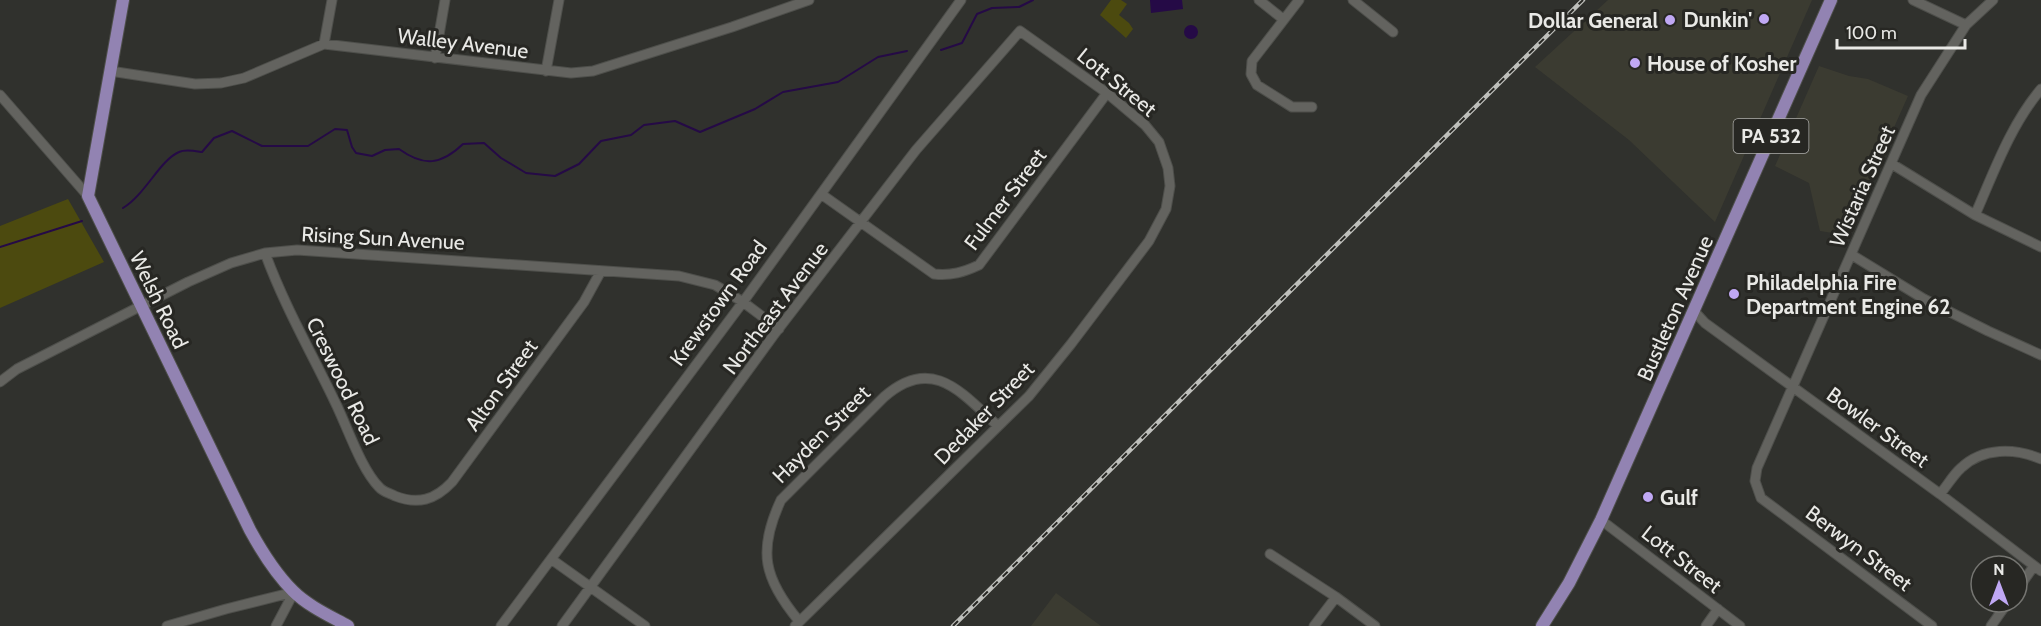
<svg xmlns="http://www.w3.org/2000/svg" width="2041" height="626" font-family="Cabin,sans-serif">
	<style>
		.built { fill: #3b3b31 }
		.green { fill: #4c4a0f }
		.water { fill: #250a46 }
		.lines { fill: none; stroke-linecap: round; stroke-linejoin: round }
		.stream { stroke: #250a46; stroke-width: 2 }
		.minor-casing { stroke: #4e4f4b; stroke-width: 11 }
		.major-casing { stroke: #4e4f4b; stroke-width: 14 }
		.minor { stroke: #63635f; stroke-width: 9 }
		.major { stroke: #9283b2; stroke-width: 12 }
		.rail-casing { stroke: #bebfbb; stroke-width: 4.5 }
		.rail { stroke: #272723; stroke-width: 2; stroke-dasharray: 7; stroke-linecap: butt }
		.poi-dot { fill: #c0a8f4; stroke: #272723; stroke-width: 2 }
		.labels { text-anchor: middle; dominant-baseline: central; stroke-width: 6; stroke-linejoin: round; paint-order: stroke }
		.shield { fill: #272723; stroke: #afafac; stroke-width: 1.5 }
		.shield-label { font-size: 20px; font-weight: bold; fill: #e9e9e6 }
		.poi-label { font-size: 21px; font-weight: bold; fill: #e9e9e6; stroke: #272723; text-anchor: start }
		.street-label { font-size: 21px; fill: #e9e9e6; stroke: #272723 }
	</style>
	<rect width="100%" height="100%" fill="#30312d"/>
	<path class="built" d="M1608,0H1812L1715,222L1629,140L1535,67Z
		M1819,66L1849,76L1868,79L1908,96L1846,235L1820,231L1809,183L1775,166Z
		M1056,593L1101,626H1031Z"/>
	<path class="green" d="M1111,0H1121L1127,4L1119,15L1129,23L1133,29L1126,38L1100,15Z
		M68,199L104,262L0,308V226Z"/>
	<path class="water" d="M1150,0H1182L1183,9L1151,13Z
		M1184 32a7 7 0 1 1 14 0a7 7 0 1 1-14 0Z"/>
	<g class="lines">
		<path class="stream" d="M941,50L962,43L977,14L992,8L1019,7L1033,0
			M123,208C145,195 160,160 179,152C185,149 195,151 202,152L214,138L232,131L262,146H308L335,129L347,130L352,147L356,153L372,156L385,150L399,149C424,167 441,165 463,144L484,143L501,158L526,173L555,176L579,164L601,141L631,135L644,125L675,121L700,132L755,109L783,92L838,82L878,57L907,51
			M0,247L82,221"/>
		<g class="minor-casing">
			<path id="minor" d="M1259,0L1283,19
				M1299,0L1252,61L1251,74L1257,85L1292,107H1312
				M1353,0L1393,32
				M1913,0L1966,25
				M324,44L332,0
				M435,58L445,0
				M110,71L195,84L221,83L244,78L324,44L571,73L593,71L732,27L809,0
				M546,71L559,0
				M0,95L88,196
				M1892,164L1975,215L2041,247
				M821,194L934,274C951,276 964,272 979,265L1107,93
				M1975,215C1994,172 2010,126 2041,89
				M265,253C284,305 311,352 335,402C347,426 361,469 379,487C383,492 390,493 395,496C418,505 435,500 452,482L584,302L601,271
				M1852,255L1924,299L1988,331L2041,355
				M1694,311L1705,323L1940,494L2041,571
				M0,382L17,369L188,282L231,263L265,253L297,250L679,276L715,285L743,302L779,329
				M1940,494C1947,486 1953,475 1961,468C1983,447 2015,448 2041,459
				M1601,520L1740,626
				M1270,554L1336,597L1375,626
				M551,559L645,626
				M2017,590L2034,566
				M799,621C764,579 757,551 781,500L884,397C932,355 961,392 998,426
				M167,626L226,609L294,592
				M276,626L294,592
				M501,626L743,302L961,0
				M562,626L773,336L916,150L1020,31L1107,93L1145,125L1159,142L1168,168L1170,186L1166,209L1149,241L1071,344L1029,396L795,626
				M1314,626L1336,597
				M1706,626L1718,609
				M1932,626L1761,498L1755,481L1757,468L1921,95L1966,25L1993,0
				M1991,626L2008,602"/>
		</g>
		<g class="major-casing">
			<path id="major" d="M123,0L88,196L250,530C262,552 275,573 293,591C308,606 330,616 348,626
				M1542,626L1569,583L1601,520L1831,0"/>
		</g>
		<use href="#minor" class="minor"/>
		<use href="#major" class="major"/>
		<g class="rail-casing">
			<path id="rail" d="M953,626L1583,0"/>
		</g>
		<use href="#rail" class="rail"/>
	</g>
	<g class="poi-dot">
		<circle cx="1764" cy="19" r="6"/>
		<circle cx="1670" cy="20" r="6"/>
		<circle cx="1635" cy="63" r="6"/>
		<circle cx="1734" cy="294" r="6"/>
		<circle cx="1648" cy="497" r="6"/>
	</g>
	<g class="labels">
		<rect class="shield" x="1733.5" y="119" width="75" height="34" rx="4.5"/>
		<g class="shield-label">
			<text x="1771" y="136">PA 532</text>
		</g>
		<g class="poi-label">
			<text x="1752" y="19" text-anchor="end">Dunkin'</text>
			<text x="1658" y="20" text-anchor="end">Dollar General</text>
			<text x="1647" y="63">House of Kosher</text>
			<text x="1746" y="282">Philadelphia Fire<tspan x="1746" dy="24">Department Engine 62</tspan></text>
			<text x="1660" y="497">Gulf</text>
		</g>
		<g class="street-label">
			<text transform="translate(463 43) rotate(7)">Walley Avenue</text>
			<text transform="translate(1117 82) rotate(39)">Lott Street</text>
			<text transform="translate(1862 186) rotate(-66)">Wistaria Street</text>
			<text transform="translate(1005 199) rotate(-53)">Fulmer Street</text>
			<text transform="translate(383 238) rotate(3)">Rising Sun Avenue</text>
			<text transform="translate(159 300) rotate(64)">Welsh Road</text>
			<text transform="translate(718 303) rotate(-54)">Krewstown Road</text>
			<text transform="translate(775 308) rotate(-53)">Northeast Avenue</text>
			<text transform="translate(1675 308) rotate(-66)">Bustleton Avenue</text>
			<text transform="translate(343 381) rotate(64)">Creswood Road</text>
			<text transform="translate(501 385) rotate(-54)">Alton Street</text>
			<text transform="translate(984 413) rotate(-46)">Dedaker Street</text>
			<text transform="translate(1878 427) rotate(36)">Bowler Street</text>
			<text transform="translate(821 434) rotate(-45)">Hayden Street</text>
			<text transform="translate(1859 548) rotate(37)">Berwyn Street</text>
			<text transform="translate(1682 559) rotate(38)">Lott Street</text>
		</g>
	</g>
	<g transform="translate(1999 584)"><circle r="28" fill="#272723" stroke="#757571" stroke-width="1.5"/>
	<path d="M0-4.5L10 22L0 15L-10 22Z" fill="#c0a8f4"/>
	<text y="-9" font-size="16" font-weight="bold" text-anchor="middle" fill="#e9e9e6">N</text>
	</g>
	<path d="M1837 39v9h128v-9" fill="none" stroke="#e9e9e6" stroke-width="3"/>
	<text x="1846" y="39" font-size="18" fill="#e9e9e6" stroke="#272723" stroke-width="4.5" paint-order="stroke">100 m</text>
</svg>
